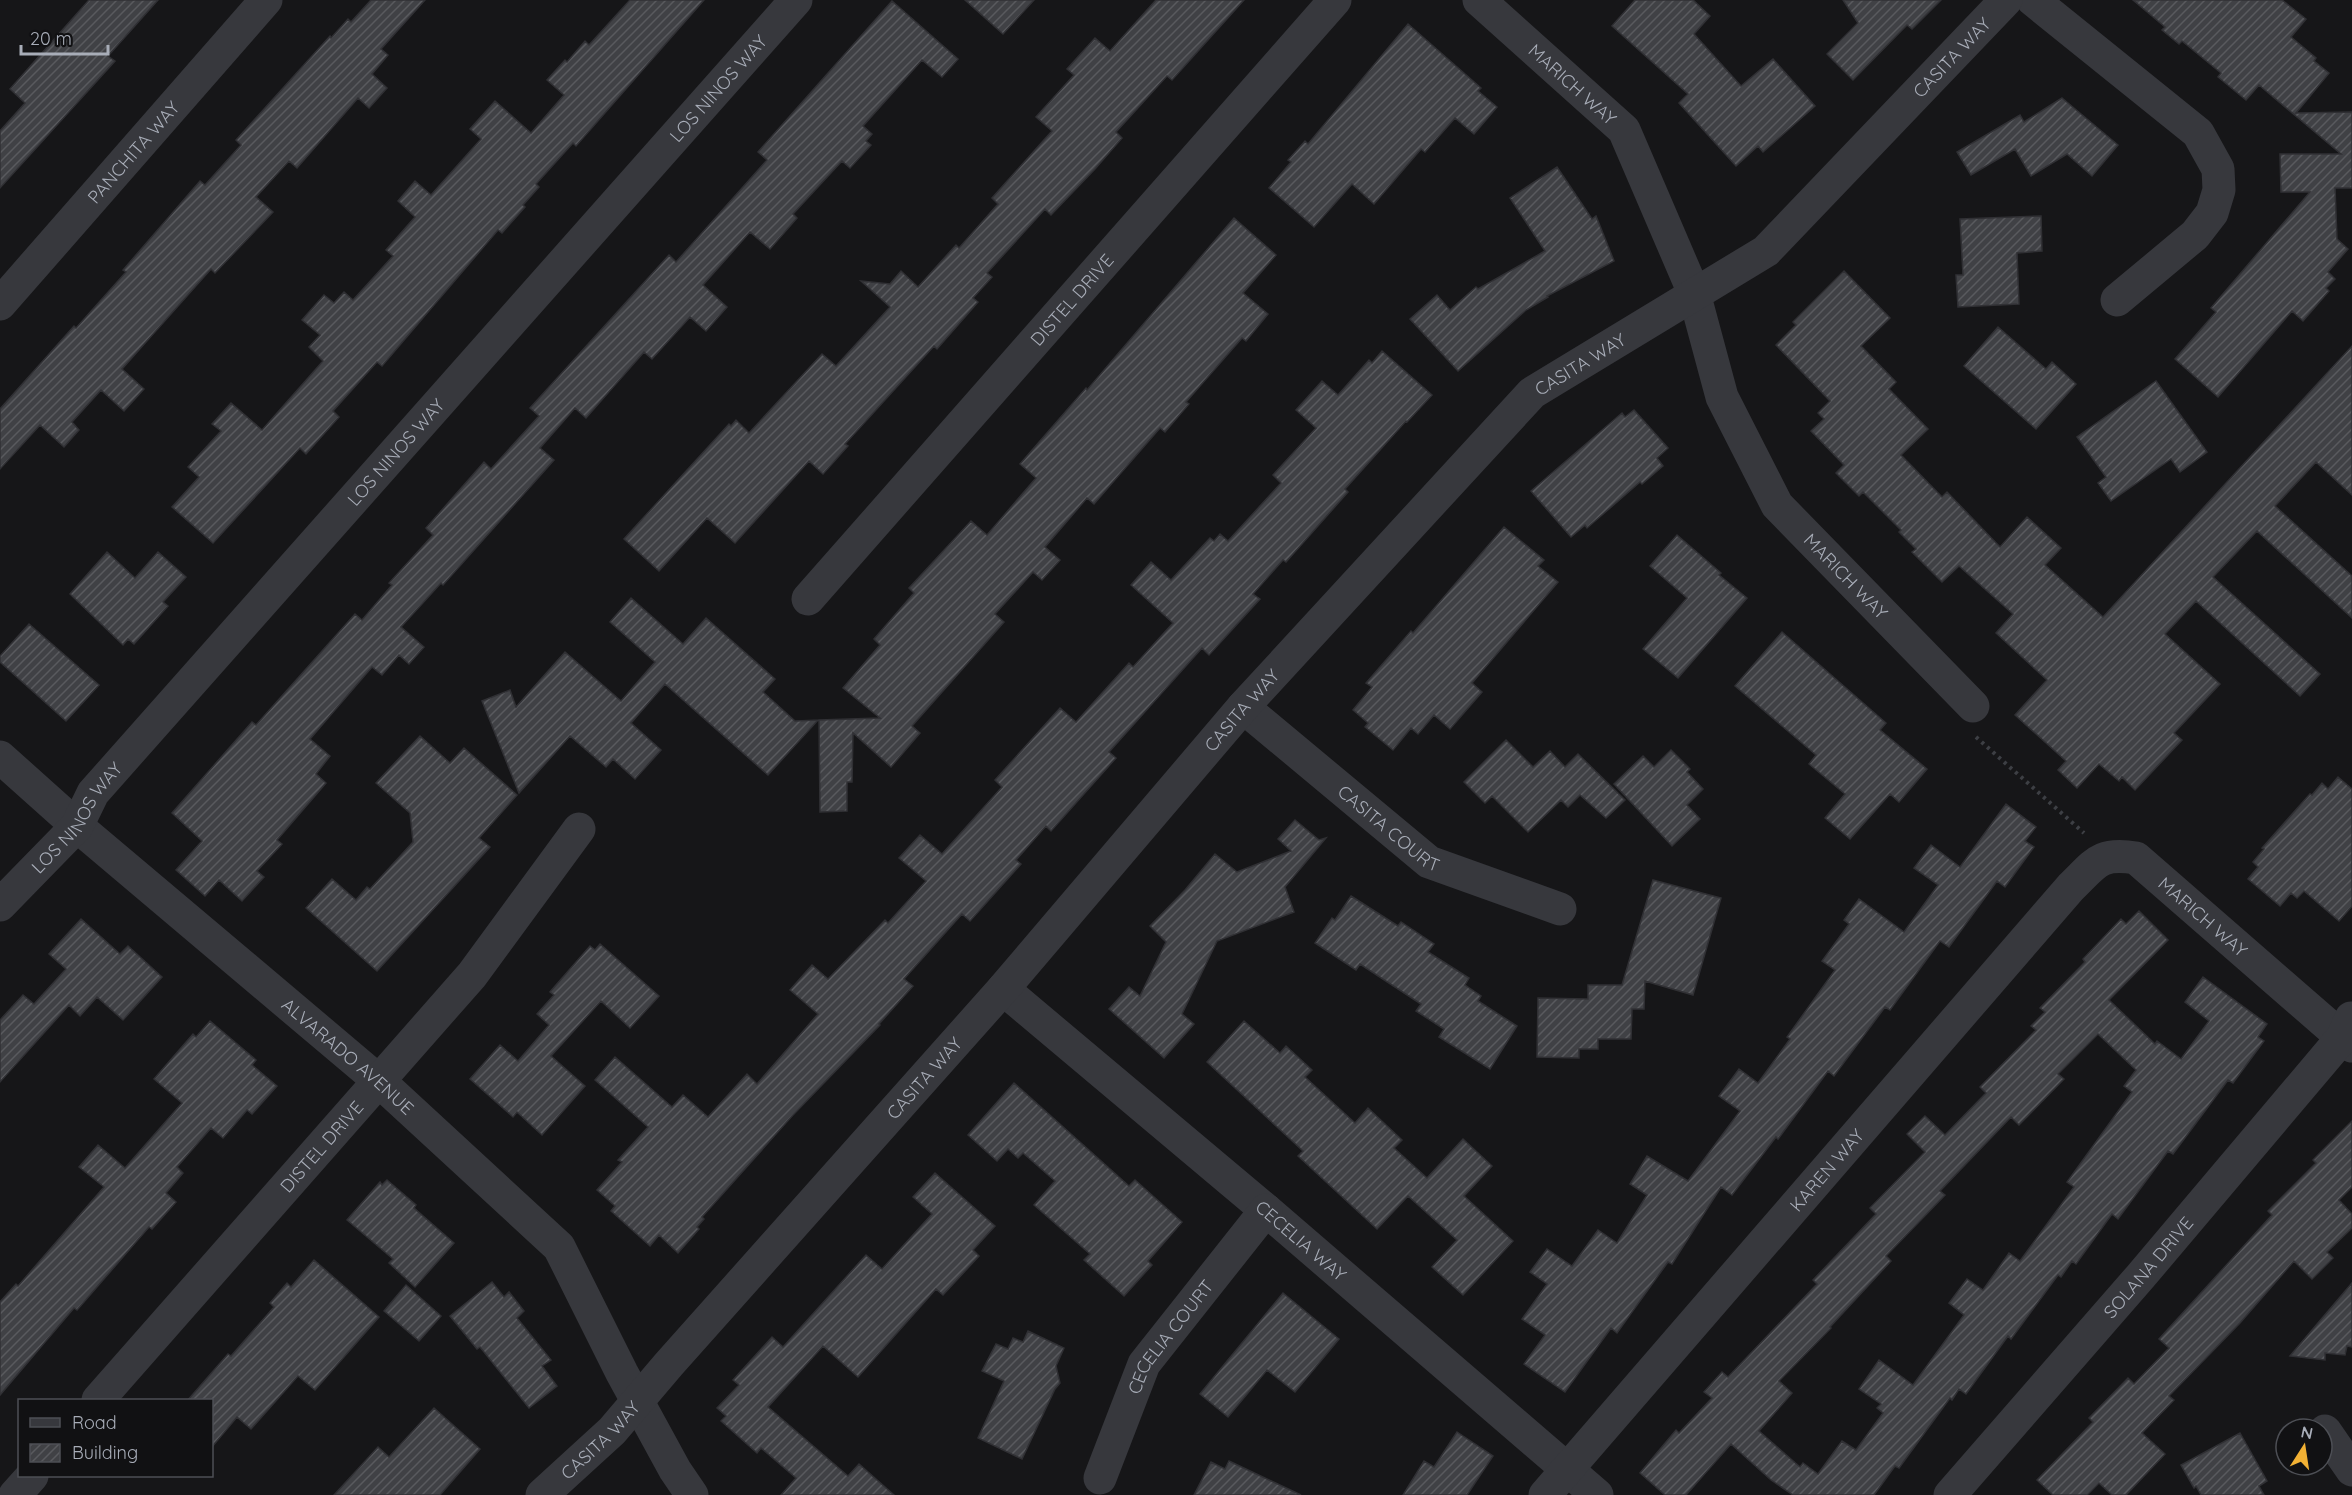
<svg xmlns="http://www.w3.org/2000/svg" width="2352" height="1495" font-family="Quicksand,sans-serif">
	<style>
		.building { fill: url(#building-hatch); stroke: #303034; stroke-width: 1.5; fill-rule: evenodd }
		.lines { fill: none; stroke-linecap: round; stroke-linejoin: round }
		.path { stroke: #3d3f44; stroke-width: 4; stroke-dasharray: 3 4.5; stroke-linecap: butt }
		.street { stroke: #37383d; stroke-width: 33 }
		.labels { text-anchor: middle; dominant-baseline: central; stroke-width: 6; stroke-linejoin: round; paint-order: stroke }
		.street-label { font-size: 18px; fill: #a8adb8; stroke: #111113 }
	</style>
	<defs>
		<pattern id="building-hatch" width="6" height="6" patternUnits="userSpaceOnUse" patternTransform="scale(1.5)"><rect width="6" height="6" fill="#404145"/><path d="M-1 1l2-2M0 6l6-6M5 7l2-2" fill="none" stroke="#595a5e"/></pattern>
	</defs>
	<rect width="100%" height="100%" fill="#161618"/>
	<path class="building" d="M89,0H158L108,56L115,61L0,188V131L25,103L10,89Z
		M371,0H425L381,49L388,55L372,74L387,88L369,108L358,98L297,168L289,161L256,197L273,212L215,273L211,269L122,369L144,389L124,411L101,390L72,422L79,430L64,447L40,425L0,469V409L74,326L76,328L126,272L123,270L200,181L205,185L241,145L236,140L330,36L331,38L348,19L351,22Z
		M630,0H704L576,146L573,143L536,184L539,187L523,205L525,207L502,233L498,230L382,366L377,362L333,411L339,417L306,454L300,448L213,543L172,507L199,477L188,467L221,431L212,424L231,403L262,430L323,361L309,347L320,335L302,320L324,295L334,303L344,292L353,300L393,256L386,250L415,217L398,201L415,181L431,195L481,139L470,129L495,101L531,133L564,95L547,80L565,60L567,62L585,41L589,45Z
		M965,0H1034L1003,34Z
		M1156,0H1244L1172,80L1167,76L1116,132L1122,138L1095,169L1051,215L1045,209L987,273L992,277L973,298L978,302L937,349L934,346L845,444L848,446L823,474L809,461L735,543L707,518L659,571L624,539L729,424L731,426L736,420L749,433L822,354L836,366L890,307L861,281L890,284L901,271L918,287L956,245L959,248L998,204L992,198L1052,131L1036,117L1074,75L1067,69L1095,38L1110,51Z
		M1635,0H1693L1710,16L1694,34L1741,86L1773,59L1815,106L1763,152L1758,146L1736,166L1679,103L1688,94L1612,26Z
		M1843,0H1941L1912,29L1907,25L1853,80L1827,54L1858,23Z
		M2133,0H2282L2306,19L2291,37L2316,58L2314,61L2329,73L2296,113L2352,112V188H2335L2337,239L2348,249L2328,272L2335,279L2326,288L2329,291L2303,321L2292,311L2218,397L2175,359L2216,312L2211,308L2310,192H2281L2280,154H2341L2259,85L2246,100L2218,77L2221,73L2182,41L2179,44L2162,30L2165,27Z
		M892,1L958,59L942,77L922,60L863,126L872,134L866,141L871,145L850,168L842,161L793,214L797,218L770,249L750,232L703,285L727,307L706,331L690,317L652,359L644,352L586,418L575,408L540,448L554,460L443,585L441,583L401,627L424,647L409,664L399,655L382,675L372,667L310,739L330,756L316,774L326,783L277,840L282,844L257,871L264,877L242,901L219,880L205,896L176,870L202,841L172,813L252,722L256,725L355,614L362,620L392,585L389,583L433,535L426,528L484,462L491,469L539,416L530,408L669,255L676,262L767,160L758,152Z
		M1408,24L1481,88L1478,91L1497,107L1474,134L1455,118L1425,152L1421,149L1374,204L1352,184L1314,227L1269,188L1291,162L1288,160L1305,141L1308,144Z
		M2062,98L2118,145L2092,176L2067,154L2031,176L2015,149L1971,175L1957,152L2020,115L2024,122Z
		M1557,167L1592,219L1596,216L1614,261L1547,296L1548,297L1526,310L1458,371L1410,319L1437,295L1450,310L1476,287L1478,289L1545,251L1510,198Z
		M2041,216L2042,251L2017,253L2019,304L1958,307L1956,275H1963L1960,219Z
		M1234,218L1276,255L1243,293L1268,314L1246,341L1242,338L1186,402L1189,404L1165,432L1160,428L1094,504L1087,498L1045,547L1060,560L1042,580L1033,572L995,614L1004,622L912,726L920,733L891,767L853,733L852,782H847V811L820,812L819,720L880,718L843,688L880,645L874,639L914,593L909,588L971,521L987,535L1036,478L1020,464L1086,388L1087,390Z
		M1844,271L1890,318L1861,346L1896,382L1889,389L1928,429L1901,455L1942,497L1947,492L2000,547L2027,517L2061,548L2045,565L2103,617L2352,346V495L2316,462L2275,506L2352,576V618L2257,531L2213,577L2320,674L2300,696L2196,601L2165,634L2220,684L2174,733L2182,740L2135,790L2122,777L2119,781L2099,764L2077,788L2058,770L2066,761L2015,715L2047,680L1996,633L2013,614L1959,566L1942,582L1912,552L1916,549L1899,532L1901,530L1863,492L1859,496L1836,473L1844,465L1811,431L1824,419L1818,413L1830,401L1776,345L1796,325L1793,322Z
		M1998,327L2046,369L2052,362L2076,384L2036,429L1964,366Z
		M1382,351L1432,395L1407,422L1406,421L1345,489L1348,492L1286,562L1283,560L1253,594L1260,599L1209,655L1202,648L1109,752L1116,758L1051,831L1046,826L1016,860L1021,864L970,921L962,914L904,979L913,986L879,1024L880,1025L793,1115L702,1217L704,1219L697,1227L699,1229L678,1253L659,1235L650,1246L611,1211L615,1206L597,1190L622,1162L618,1160L648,1127L595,1080L615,1057L672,1107L683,1095L708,1117L747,1074L757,1084L818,1014L790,990L812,965L828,979L885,920L888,923L926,881L899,858L920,835L942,854L1002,787L995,780L1060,708L1076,722L1129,663L1133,667L1173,623L1131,585L1151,562L1171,580L1210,538L1214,541L1220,534L1228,541L1281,483L1273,475L1316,428L1296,410L1322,381L1338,395L1369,360L1372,363Z
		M2156,381L2207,452L2180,472L2171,459L2111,501L2098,483L2106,477L2077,437Z
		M1634,410L1668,448L1657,458L1663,466L1642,484L1640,482L1587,528L1585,525L1571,537L1531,491L1622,413L1625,417Z
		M1504,527L1544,560L1538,566L1558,582L1472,683L1482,692L1450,729L1434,715L1418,734L1411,728L1393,750L1365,727L1368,723L1353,710L1372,687L1366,683L1411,631L1413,633Z
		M1677,535L1721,573L1719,575L1747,598L1678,678L1643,649L1687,598L1650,566Z
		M107,552L135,578L158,552L186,577L163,602L168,606L134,644L128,639L123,645L70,594Z
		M631,598L683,644L706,618L775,679L763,692L795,721L818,720L768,775L665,684L631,723L661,750L635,779L613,759L606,767L570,736L519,793L482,701L510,690L516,707L565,652L621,701L655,662L610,622Z
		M29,624L99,685L66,721L0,662V656Z
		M1782,632L1886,723L1880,730L1927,769L1899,802L1890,794L1850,839L1825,818L1845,794L1809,764L1816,755L1735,686Z
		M420,736L450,763L464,748L517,795L479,838L490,847L377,971L306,908L332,879L356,900L367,887L370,889L413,842L410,813L376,783Z
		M1506,740L1533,767L1550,751L1565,767L1578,754L1625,800L1606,818L1580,795L1568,807L1561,800L1528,832L1492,796L1485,803L1464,782Z
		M1671,750L1690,769L1687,772L1703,789L1687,805L1700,819L1672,846L1614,784L1643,756L1654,767Z
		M2338,777L2352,789V906L2339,921L2304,891L2297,898L2291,893L2280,906L2248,879L2258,867L2253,862L2264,849L2262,848L2310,794L2312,795L2322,783L2328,789Z
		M2006,804L2036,827L2025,841L2034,847L2005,887L1997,881L1949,947L1940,941L1890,1010L1885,1007L1834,1076L1828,1071L1778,1139L1776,1137L1732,1195L1721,1187L1672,1264L1668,1262L1617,1333L1611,1328L1565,1392L1524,1364L1545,1335L1522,1319L1547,1284L1530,1272L1547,1249L1572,1266L1598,1230L1617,1243L1647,1195L1630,1184L1647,1156L1688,1181L1740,1111L1719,1096L1739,1069L1758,1083L1790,1039L1787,1037L1835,970L1822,961L1849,924L1844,920L1859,899L1904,932L1938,885L1914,868L1931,845L1960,867Z
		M1295,820L1319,840L1326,838L1285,887L1294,912L1217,941L1182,1014L1194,1024L1164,1058L1109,1009L1129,987L1140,996L1166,942L1150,926L1185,890L1215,854L1237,872L1291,851L1278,839Z
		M1653,880L1721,898L1693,995L1645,981L1644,1009H1632L1631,1039H1598V1049H1579V1058L1537,1057L1538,998L1588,999V985H1622Z
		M1351,896L1398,926L1401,922L1434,944L1428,952L1469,978L1465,985L1481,996L1478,1001L1517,1026L1490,1069L1439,1037L1444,1029L1416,1011L1421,1004L1360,964L1356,970L1315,943L1332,918L1335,920Z
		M2139,911L2168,940L2109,1000L2155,1044L2157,1041L2181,1059L2209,1021L2185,1002L2203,977L2267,1024L2258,1037L2264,1041L2233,1083L2228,1080L2173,1154L2168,1151L2118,1219L2112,1214L2076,1264L2072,1261L2061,1277L2058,1275L2011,1339L2008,1336L1966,1394L1959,1389L1952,1400L1950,1398L1899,1468L1895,1466L1874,1495H1793L1771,1480L1731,1444L1686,1495H1665L1640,1473L1676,1430L1679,1433L1712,1398L1704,1392L1722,1372L1728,1377L1817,1284L1813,1280L1876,1214L1870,1208L1925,1152L1907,1134L1925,1116L1945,1135L1986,1093L1980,1087L2036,1030L2031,1026L2045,1012L2040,1008L2085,962L2083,959L2121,919L2126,924ZM2098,1034L2136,1070L2124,1086L2132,1092L2067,1182L2074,1187L2020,1261L2009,1253L1983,1290L1967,1279L1949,1303L1964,1315L1913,1385L1879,1360L1859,1389L1881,1404L1877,1408L1883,1413L1856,1450L1842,1441L1818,1474L1803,1463L1800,1467L1759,1431L1792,1393L1779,1381L1831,1328L1830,1327L1891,1261L1886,1256L1945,1195L1940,1191L2011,1117L2019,1125L2064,1079L2058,1074Z
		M81,919L120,954L128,946L162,977L123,1020L97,997L80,1016L69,1005L0,1082V1020L23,995L34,1004L66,969L49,954Z
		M600,944L659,996L630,1028L601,1001L551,1056L585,1086L542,1135L517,1112L513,1117L470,1079L500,1045L518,1061L549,1025L537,1014L554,995L550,992L590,946L595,950Z
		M210,1021L256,1060L252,1065L277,1086L252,1114L247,1110L223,1138L211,1128L177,1167L183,1173L166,1193L176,1202L152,1229L149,1227L77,1310L74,1308L0,1395V1302L16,1284L18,1286L104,1187L79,1167L98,1145L125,1168L182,1103L154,1079L193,1034L196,1037Z
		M1244,1021L1280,1053L1286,1046L1312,1070L1305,1077L1355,1123L1368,1108L1402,1140L1394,1148L1427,1178L1463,1139L1492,1166L1464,1196L1513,1241L1463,1295L1432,1267L1457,1240L1408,1196L1377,1229L1298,1156L1303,1151L1207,1062Z
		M1014,1083L1129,1186L1135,1180L1182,1222L1148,1261L1152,1265L1124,1296L1084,1260L1090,1254L1034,1205L1055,1181L1023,1153L1018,1158L1008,1149L997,1161L968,1135Z
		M2352,1121V1187L2339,1200L2352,1214V1228L2327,1252L2333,1258L2312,1279L2294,1261L2240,1323L2169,1396L2174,1400L2142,1433L2165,1454L2126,1495H2112L2099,1483L2087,1495H2053L2037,1480L2093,1422L2089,1418L2128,1378L2134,1384L2169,1348L2159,1339L2272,1215L2268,1211L2316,1163L2313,1160Z
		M935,1173L995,1226L973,1250L979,1256L943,1295L936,1289L858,1377L823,1346L768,1407L848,1476L859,1464L894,1495H781L796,1478L761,1448L757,1453L721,1421L726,1416L717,1408L739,1385L733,1380L772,1337L783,1347L866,1255L882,1269L932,1214L913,1197Z
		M387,1180L416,1205L414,1208L454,1243L415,1287L389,1263L393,1259L347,1220L380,1182L382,1185Z
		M314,1260L379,1317L315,1390L298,1376L251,1429L237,1417L212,1447V1401H187L228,1354L231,1356L274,1307L270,1303L287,1283L291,1287Z
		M492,1282L504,1297L509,1292L524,1311L517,1318L551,1360L542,1366L557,1386L529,1408L480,1347L477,1349L450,1316Z
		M2352,1283V1347L2347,1346L2345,1355L2325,1353V1360L2290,1356Z
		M406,1285L441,1316L419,1341L384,1311Z
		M1283,1293L1339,1339L1295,1392L1267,1370L1228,1417L1200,1394Z
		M1028,1331L1064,1348L1056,1366L1060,1383L1055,1389L1022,1459L978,1438L1004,1381L982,1371L996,1344L1008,1349L1013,1338L1023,1342Z
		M434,1408L480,1449L440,1495H334L378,1447L389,1457Z
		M1457,1432L1493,1456L1467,1495H1403L1424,1461L1434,1467Z
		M2240,1433L2267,1481L2259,1486L2264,1495H2201L2196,1486L2194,1488L2181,1465Z
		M1229,1461L1301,1495H1194L1211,1462L1225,1469Z"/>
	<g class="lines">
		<path class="path" d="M1976,737L2084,833"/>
		<g class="street">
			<path id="s1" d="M1479,0L1624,130L1694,293L1722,397L1777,505L1973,706"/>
			<path d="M2033,0L2198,133L2218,169L2219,190L2212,213L2195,235L2117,300"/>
			<path id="s2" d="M0,304L266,0"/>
			<path id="s3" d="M808,599L1335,0"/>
			<path id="s4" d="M1243,707L1429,862L1560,909"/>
			<path id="s5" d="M0,757L77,826L379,1081L559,1247L622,1373L675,1470L692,1495"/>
			<path id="s6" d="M0,905L77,826L93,793L796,0"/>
			<path id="s7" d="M1003,989L1266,1210L1597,1495"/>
			<path id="s8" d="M98,1400L472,975L579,829"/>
			<path d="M2325,1431L2352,1470"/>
			<path id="s9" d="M1100,1478L1144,1364L1266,1210"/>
			<path d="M15,1495L32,1476"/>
			<path id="s10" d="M542,1495L612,1431L669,1364L1003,989L1243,707L1532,393L1766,251L2006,0"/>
			<path id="s11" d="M1545,1495L2071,887C2096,863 2099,852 2136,858L2352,1046"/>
			<path id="s12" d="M1950,1495L2140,1277L2342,1038L2351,1018"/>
		</g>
	</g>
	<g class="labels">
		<g class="street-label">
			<text stroke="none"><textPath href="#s10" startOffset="2024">CASITA WAY</textPath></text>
			<text stroke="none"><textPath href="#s1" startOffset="126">MARICH WAY</textPath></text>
			<text stroke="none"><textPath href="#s6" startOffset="1089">LOS NINOS WAY</textPath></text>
			<text stroke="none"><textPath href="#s2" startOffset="202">PANCHITA WAY</textPath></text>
			<text stroke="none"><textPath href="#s3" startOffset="399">DISTEL DRIVE</textPath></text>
			<text stroke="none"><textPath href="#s10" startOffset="1538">CASITA WAY</textPath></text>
			<text stroke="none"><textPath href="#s6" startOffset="603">LOS NINOS WAY</textPath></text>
			<text stroke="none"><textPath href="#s1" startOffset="700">MARICH WAY</textPath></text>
			<text stroke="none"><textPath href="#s10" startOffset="1052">CASITA WAY</textPath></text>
			<text stroke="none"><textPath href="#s6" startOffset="117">LOS NINOS WAY</textPath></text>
			<text stroke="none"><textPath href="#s4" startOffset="190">CASITA COURT</textPath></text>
			<text stroke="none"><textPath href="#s11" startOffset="969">MARICH WAY</textPath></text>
			<text stroke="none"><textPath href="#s5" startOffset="459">ALVARADO AVENUE</textPath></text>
			<text stroke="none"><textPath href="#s10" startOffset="566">CASITA WAY</textPath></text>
			<text stroke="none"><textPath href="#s8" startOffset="338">DISTEL DRIVE</textPath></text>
			<text stroke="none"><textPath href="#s11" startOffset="430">KAREN WAY</textPath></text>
			<text stroke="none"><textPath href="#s7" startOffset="390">CECELIA WAY</textPath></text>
			<text stroke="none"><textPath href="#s12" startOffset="302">SOLANA DRIVE</textPath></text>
			<text stroke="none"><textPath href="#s9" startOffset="159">CECELIA COURT</textPath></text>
			<text stroke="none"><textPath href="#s10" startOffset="80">CASITA WAY</textPath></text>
		</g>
	</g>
	<rect x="18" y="1399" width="195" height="78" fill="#111113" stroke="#4d4f55" stroke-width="1.5"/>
	<rect x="30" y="1418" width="30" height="9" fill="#37383d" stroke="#4d4f55" stroke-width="1.5"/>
	<text x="72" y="1429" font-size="18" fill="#a8adb8">Road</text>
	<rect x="30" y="1444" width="30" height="18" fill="url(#building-hatch)" stroke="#4d4f55" stroke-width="1.5"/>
	<text x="72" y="1459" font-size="18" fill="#a8adb8">Building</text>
	<g transform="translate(2304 1447) rotate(12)"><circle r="28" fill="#111113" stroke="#4d4f55" stroke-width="1.5"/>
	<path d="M0-4.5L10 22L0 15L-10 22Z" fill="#f2b134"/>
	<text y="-9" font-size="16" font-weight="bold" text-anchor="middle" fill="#a8adb8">N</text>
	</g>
	<path d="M21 45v9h87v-9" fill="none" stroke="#a8adb8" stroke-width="3"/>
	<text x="30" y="45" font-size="18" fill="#a8adb8" stroke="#111113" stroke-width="4.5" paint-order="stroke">20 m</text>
</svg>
